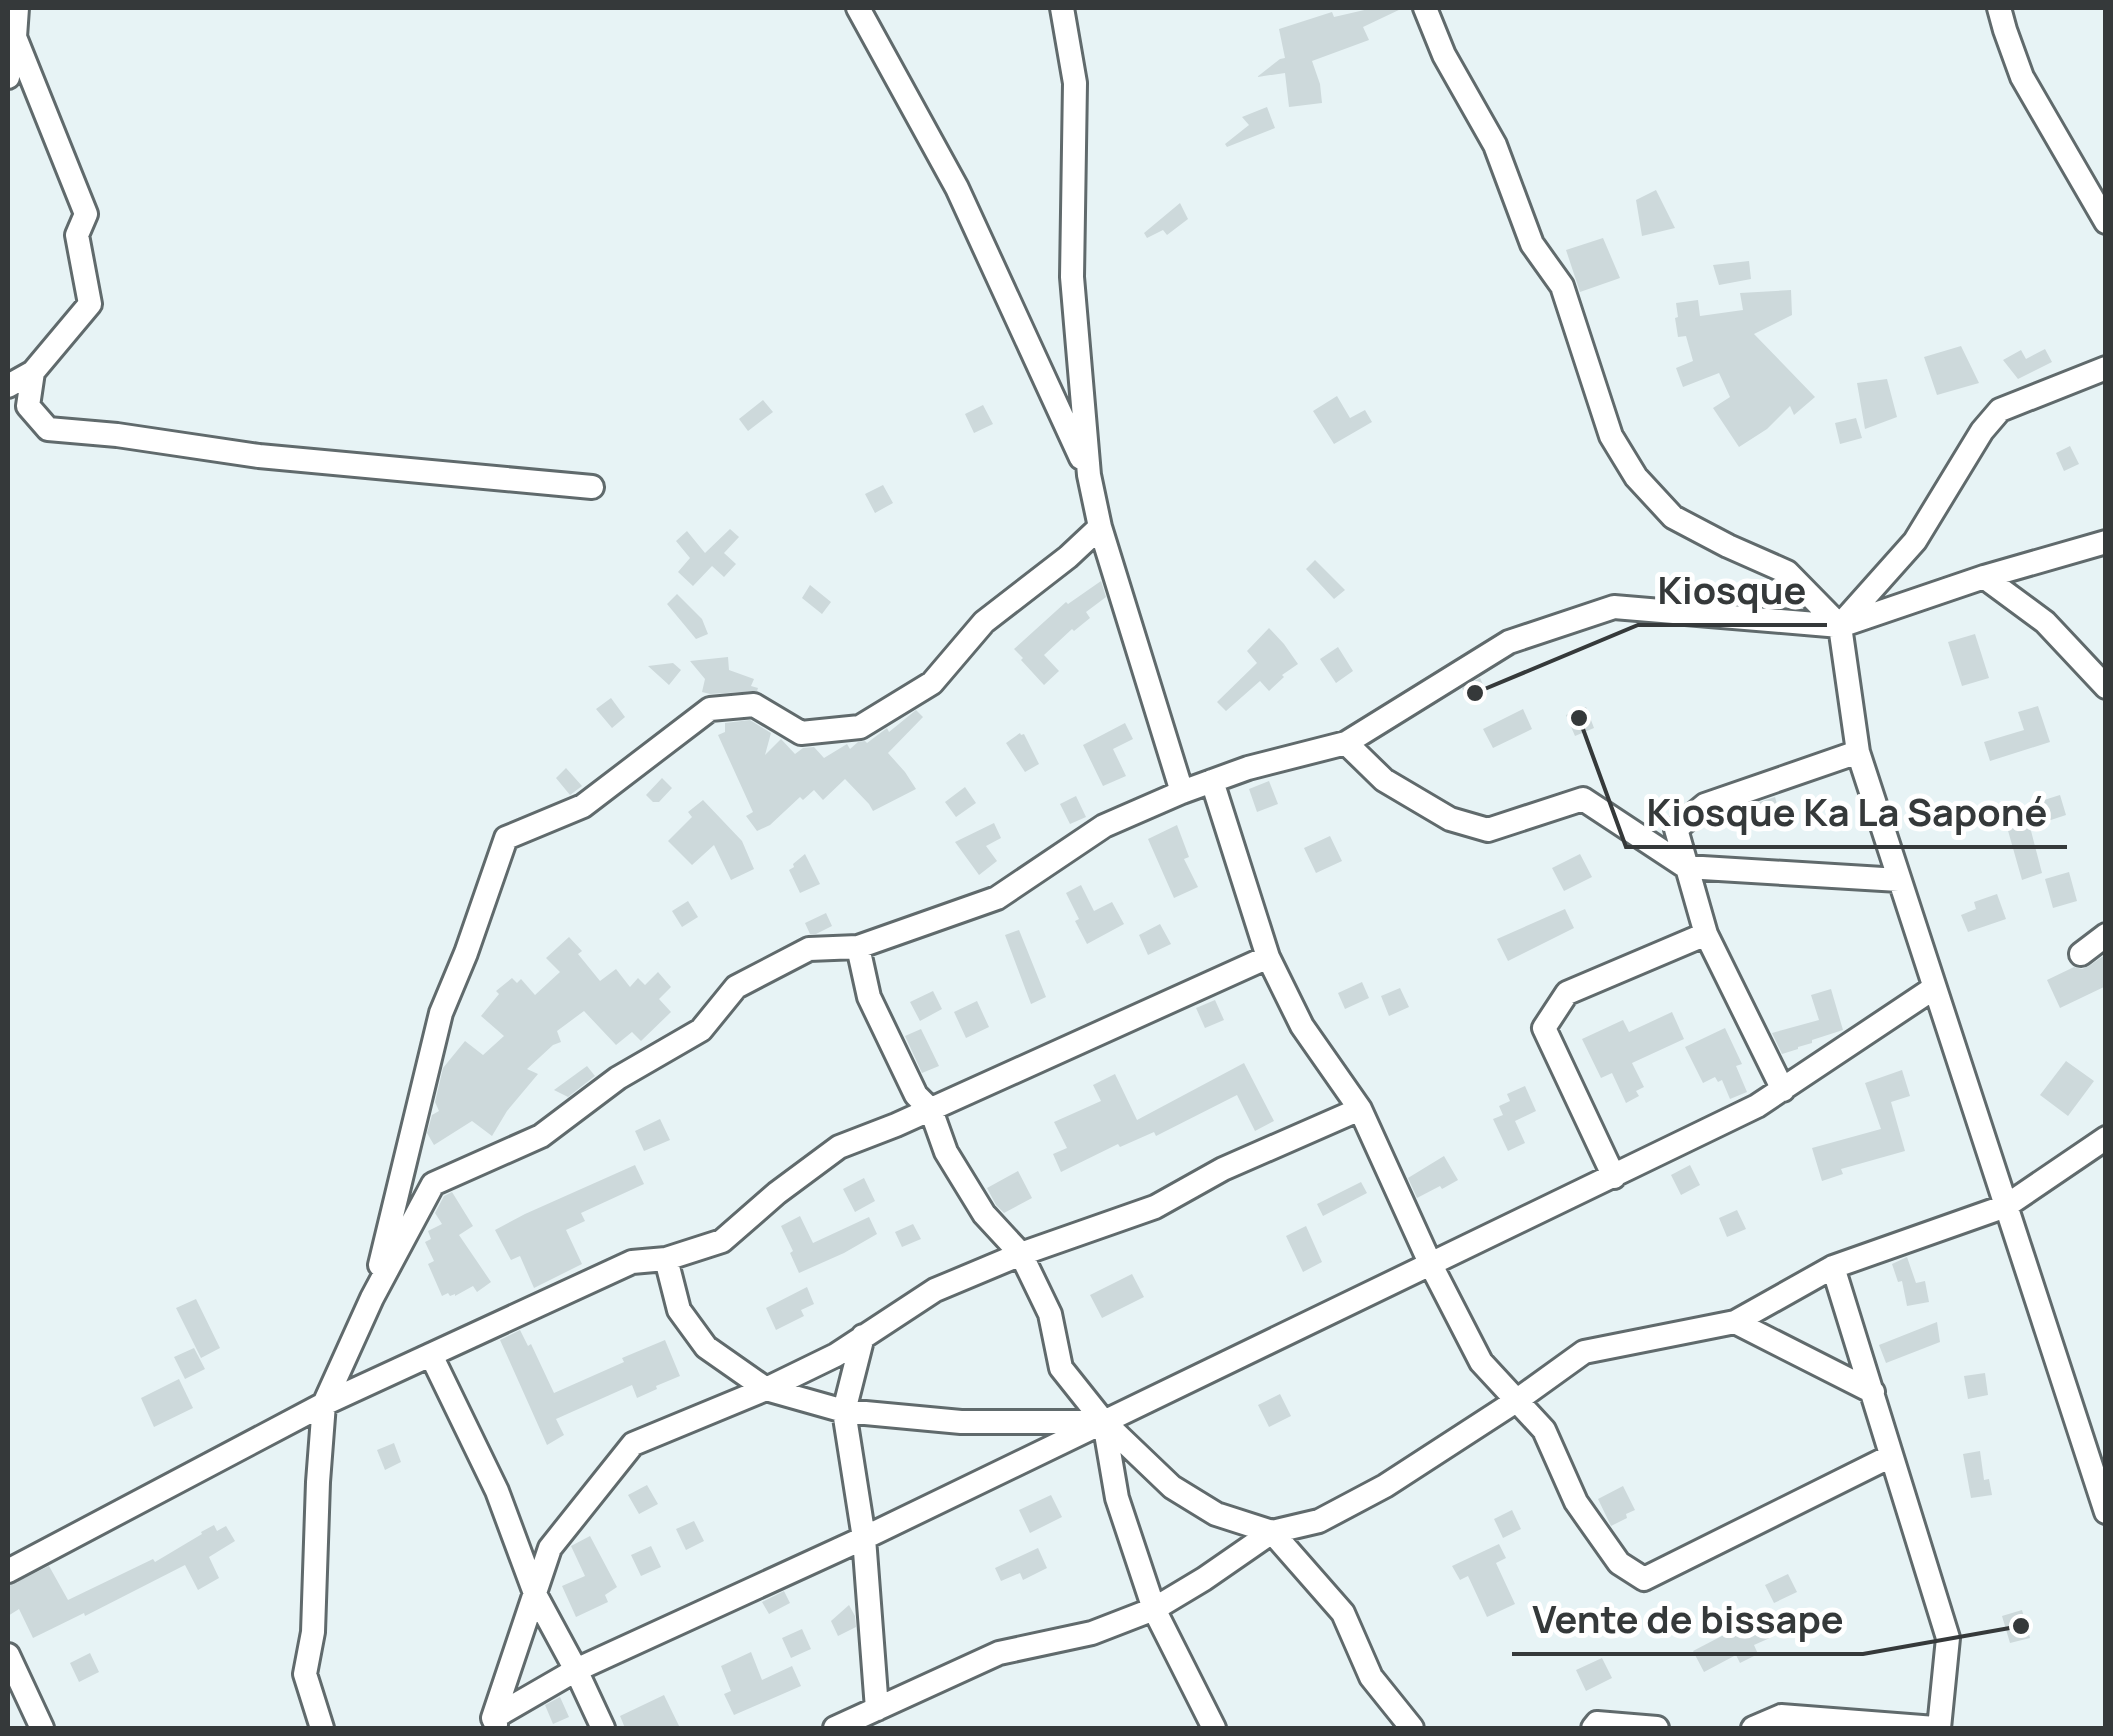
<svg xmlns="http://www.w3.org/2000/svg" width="2113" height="1736" font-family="Manrope,sans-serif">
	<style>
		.building { fill: #cdd9db }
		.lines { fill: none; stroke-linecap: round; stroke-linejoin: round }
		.minor-casing { stroke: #606a6c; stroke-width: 28 }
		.minor { stroke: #fff; stroke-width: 22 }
		.leader { fill: none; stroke: #35393a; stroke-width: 4 }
		.callout-dot { fill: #35393a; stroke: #fff; stroke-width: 4 }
		.callout-label { font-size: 38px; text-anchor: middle; font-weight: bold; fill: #35393a; stroke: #fff; stroke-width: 10; stroke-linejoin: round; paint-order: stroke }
	</style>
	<rect width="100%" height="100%" fill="#e7f3f5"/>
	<path class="building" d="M1373,8H1403L1363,27L1369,40L1312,61L1320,84L1322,103L1289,107L1285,73L1257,77L1280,59L1285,58L1279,29L1332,12L1334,17Z
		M1267,107L1275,128L1227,147L1225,144L1249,125L1242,117Z
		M1656,190L1675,228L1642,236L1636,200Z
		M1180,203L1188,219L1167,235L1163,230L1147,238L1144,233Z
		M1603,238L1620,278L1580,292L1566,250Z
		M1749,261L1751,279L1719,285L1713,265Z
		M1791,290L1792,315L1754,334L1815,397L1794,415L1790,406L1767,429L1739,447L1713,408L1730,397L1719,373L1683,387L1676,368L1693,361L1686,336L1678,337L1675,318L1678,317L1676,303L1698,300L1700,316L1743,310L1740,293Z
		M1961,346L1979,383L1937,395L1924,357Z
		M2045,349L2052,362L2018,379L2003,360L2021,350L2026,359Z
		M1887,379L1897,417L1865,429L1857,383Z
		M1337,396L1350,418L1365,410L1372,422L1334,444L1313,411Z
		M763,400L773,412L748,431L739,419Z
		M983,405L993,424L974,433L965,414Z
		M1856,418L1862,438L1840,444L1835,423Z
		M2070,446L2079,464L2064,471L2056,453Z
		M883,485L893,503L875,513L865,494Z
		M730,529L739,537L724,553L736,564L724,577L712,566L693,586L678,572L690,558L676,541L687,531L705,553Z
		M1315,560L1345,590L1334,599L1306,569Z
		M1101,581L1106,597L1086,612L1090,618L1074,631L1072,629L1044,655L1059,671L1044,685L1021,660L1023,658L1014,649L1066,602L1068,604Z
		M810,585L831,602L822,614L802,598Z
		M677,594L702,619L708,634L696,639L667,604Z
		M1269,628L1284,644L1298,664L1282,675L1284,677L1269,691L1260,681L1226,711L1217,702L1257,663L1247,651Z
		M1975,634L1989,678L1962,686L1948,642Z
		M1338,647L1353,671L1336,683L1320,659Z
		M728,657L729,670L754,679L751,686L758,688L757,691L710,694L702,692L705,679L690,661Z
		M673,663L681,670L669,685L648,666Z
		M1480,678L1487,693L1469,702L1462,688Z
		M611,698L625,717L612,728L596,709Z
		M2038,706L2050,742L1990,761L1984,742L2024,730L2018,712Z
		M1586,707L1594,728L1575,736L1566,715Z
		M1523,709L1532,729L1493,748L1483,729Z
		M916,710L923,717L888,753L905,772L916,789L873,811L869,804L845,779L823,800L814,790L803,800L800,797L770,825L757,831L746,816L753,812L718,735L725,732V723L750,720L771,733L765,755L781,739L795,754L803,748L814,747L824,758L847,744L850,749L858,742L865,741L867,743L887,728L889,732Z
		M1125,723L1133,739L1113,749L1126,776L1103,786L1083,745Z
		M1020,733L1021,735L1024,734L1039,764L1025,772L1006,743Z
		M566,768L582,786L570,795L556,778Z
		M662,778L672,788L659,802H653L646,795Z
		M1269,781L1278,804L1257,812L1249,789Z
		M965,787L976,803L956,817L945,802Z
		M2060,795L2066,815L2030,827L2042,873L2022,880L2003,813Z
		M1076,796L1086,817L1070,824L1060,804Z
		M1775,797L1782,821L1763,827L1756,803Z
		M703,800L742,841L754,869L731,880L714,845L692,865L668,841L692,817L688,812Z
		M994,823L1001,838L986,846L997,861L979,875L955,842Z
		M1177,825L1189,857L1184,859L1198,887L1174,898L1148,839Z
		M1330,836L1342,861L1316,873L1304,848Z
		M805,854L820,884L800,893L789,870L794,867L793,864Z
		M1580,854L1592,877L1564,891L1552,868Z
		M2069,872L2077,901L2053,908L2045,879Z
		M1081,885L1094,911L1112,902L1124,924L1087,944L1075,921L1079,919L1066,893Z
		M1997,894L2006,919L1968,932L1961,915L1976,909L1974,902Z
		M688,901L698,917L682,927L672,911Z
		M1565,909L1574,928L1508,961L1497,939Z
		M826,913L832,926L816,934H810L805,923Z
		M1160,924L1171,944L1148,955L1139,935Z
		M1019,930L1046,997L1031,1004L1005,935Z
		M569,937L582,951L578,954L600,981L616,969L630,987L638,978L645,985L658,972L671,987L659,999L671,1012L641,1041L632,1032L616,1045L584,1011L557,1031L561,1042L553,1045L527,1069L538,1074L507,1111L492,1136L472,1121L434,1145L427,1133L432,1115L439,1111L435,1102L443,1068L465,1041L483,1055L504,1036L481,1016L499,994L496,991L512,978L517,983L521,979L535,995L560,972L546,958Z
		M2106,954V986L2060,1008L2047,980L2074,967L2082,969L2089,966Z
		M1362,982L1369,998L1345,1009L1338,993Z
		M1400,988L1409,1007L1389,1016L1381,996Z
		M1831,989L1843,1030L1812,1040V1043L1798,1047V1049L1782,1054L1772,1033L1819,1020L1811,995Z
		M933,991L942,1009L920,1021L910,1002Z
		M1215,1000L1224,1020L1205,1028L1196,1008Z
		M977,1001L989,1027L966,1038L954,1012Z
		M1672,1012L1684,1039L1632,1063L1644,1087L1636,1091L1639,1096L1626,1103L1612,1073L1601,1078L1582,1039L1623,1020L1629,1032Z
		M1725,1028L1742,1064L1736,1066L1747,1092L1730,1099L1722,1080L1718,1082L1715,1077L1703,1083L1685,1047Z
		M921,1029L939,1066L922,1073L905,1036Z
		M2066,1061L2094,1081L2068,1116L2040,1095Z
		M1244,1063L1274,1121L1255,1131L1237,1095L1156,1136L1154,1132L1120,1147L1118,1144L1061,1172L1053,1154L1067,1148L1054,1122L1101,1101L1093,1085L1115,1074L1137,1120Z
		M587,1066L595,1076L568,1097L554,1090Z
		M1902,1070L1910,1096L1891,1102L1905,1151L1841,1169L1843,1174L1822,1181L1812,1148L1881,1129L1865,1083Z
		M1525,1086L1536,1111L1515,1121L1525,1143L1508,1151L1493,1119L1503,1115L1499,1106L1510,1101L1507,1094Z
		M660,1119L670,1140L644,1151L635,1131Z
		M1444,1156L1458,1180L1442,1189L1440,1186L1417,1198L1408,1178Z
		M635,1165L644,1184L581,1213L585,1221L566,1230L582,1264L534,1288L520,1256L511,1260L495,1230L525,1214Z
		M1690,1165L1700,1185L1681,1195L1671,1175Z
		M1018,1171L1032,1198L1004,1213L996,1205L987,1188Z
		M864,1178L875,1201L855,1212L843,1189Z
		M1361,1182L1367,1193L1323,1216L1317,1204Z
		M452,1192L473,1226L459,1235L491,1282L477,1292L473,1286L455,1296V1294L450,1296L448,1293L442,1296L428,1264L434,1261L425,1242L431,1239L428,1231L442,1224L435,1213L444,1196Z
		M1737,1210L1746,1229L1727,1237L1719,1218Z
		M800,1216L813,1243L869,1217L877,1234L844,1253L799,1273L790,1253L793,1251L781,1226Z
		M913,1224L921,1239L902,1247L895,1232Z
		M1306,1226L1322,1262L1303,1272L1286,1236Z
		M1907,1257L1916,1283L1925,1281L1929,1302L1907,1306L1902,1281L1898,1282L1892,1264Z
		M1132,1274L1144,1297L1102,1318L1090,1295Z
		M807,1287L814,1304L801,1310L804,1316L776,1330L766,1308Z
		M196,1299L220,1348L201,1358L176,1308Z
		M1937,1322L1940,1342L1886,1363L1879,1345Z
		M520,1330L528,1346L531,1344L554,1393L624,1362L622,1358L665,1340L680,1376L656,1386L657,1389L637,1398L632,1385L556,1419L564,1435L547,1445L500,1340Z
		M194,1348L205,1369L185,1379L174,1357Z
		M1985,1373L1988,1395L1968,1399L1964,1376Z
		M179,1379L193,1408L154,1427L141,1398Z
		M1280,1394L1291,1416L1269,1427L1258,1405Z
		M394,1443L401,1462L385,1470L377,1450Z
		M1980,1451L1984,1480L1989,1479L1992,1495L1971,1498L1963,1454Z
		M647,1485L658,1504L639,1514L628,1495Z
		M1623,1486L1635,1510L1626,1514L1627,1518L1611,1526L1598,1499Z
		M1051,1495L1062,1517L1030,1533L1019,1510Z
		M1512,1510L1521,1529L1503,1538L1494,1519Z
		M694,1521L704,1541L686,1550L676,1529Z
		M214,1525L217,1531L226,1526L235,1541L209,1557L219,1578L198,1590L185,1565L85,1616L84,1613L33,1638L19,1609L8,1616V1586L49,1566L68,1600L153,1559L155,1562L202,1534L201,1532Z
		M590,1536L617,1587L605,1595L608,1602L576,1617L562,1586L585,1576L571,1546Z
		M1499,1544L1506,1558L1496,1563L1515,1604L1487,1617L1468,1576L1460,1580L1452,1566Z
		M651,1546L661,1567L641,1576L631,1555Z
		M1038,1548L1047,1568L1023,1580L1020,1573L1001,1581L995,1568Z
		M1788,1574L1797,1592L1774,1603L1765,1585Z
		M784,1591L790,1603L769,1614L762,1602Z
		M849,1605L855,1616L856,1627L838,1636L831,1621Z
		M1612,1606L1621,1625L1603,1634L1595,1614Z
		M2022,1610L2030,1638L2010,1643L2002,1616Z
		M1762,1615L1772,1637L1754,1645L1758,1654L1740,1663L1736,1655L1704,1672L1693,1651Z
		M802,1629L811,1649L791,1658L782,1638Z
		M751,1652L762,1680L792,1666L801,1686L734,1715L724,1694L731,1691L721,1666Z
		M90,1653L99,1672L79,1682L70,1663Z
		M1602,1658L1612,1678L1586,1691L1576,1670Z
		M664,1695L680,1728H625L620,1716Z
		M560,1697L569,1717L553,1724L545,1705Z"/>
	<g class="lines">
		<g class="minor-casing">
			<path id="minor" d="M858,8L957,188L1081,458
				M1062,8L1075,83L1072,277L1089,475L1100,527L1182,792
				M1425,8L1444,55L1495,145L1532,244L1562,286L1611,436L1636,477L1673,517L1728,546L1787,572L1840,626L1858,752L2106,1512
				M1999,8L2005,30L2022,77L2106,222
				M15,37L17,8
				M8,77L15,37L86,214L77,235L90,304L33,372L8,386
				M33,372L28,406L48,429L117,435L259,456L592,487
				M1984,577L2045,622L2106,687
				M1841,624L1915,541L1982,431L2000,410L2106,368
				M1346,743L1384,780L1450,819L1488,830L1583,799L1686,867L1899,880
				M1212,781L1268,957L1302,1026L1360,1109L1430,1263L1481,1362L1544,1430L1576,1502L1619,1563L1644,1579L1891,1456
				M1706,934L1783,1090
				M858,947L869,997L916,1095L931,1110L946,1152L984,1214L1021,1254L1050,1314L1061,1368L1104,1422L1172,1487L1216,1514L1272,1532L1343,1613L1371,1677L1412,1728
				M2081,954L2106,935
				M1614,1177L1544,1028L1567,993L1706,934L1676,829L1705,805L1858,752
				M666,1259L679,1310L706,1347L766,1389L844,1411L961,1422H1104L1117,1498L1154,1609L1214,1728
				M380,1265L441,1013L466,953L506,838L583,806L710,709L754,705L801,733L860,727L932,683L984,622L1068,557L1100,527
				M1833,1267L1948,1638L1939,1728
				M1735,1322L1873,1392
				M863,1336L844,1411L864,1538L877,1709
				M431,1355L497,1491L536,1596L576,1670L603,1728
				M8,1571L324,1404L632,1262L666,1259L722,1241L777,1193L839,1147L896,1125L1268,957
				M8,1655L42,1728
				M493,1718L576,1670L864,1538L1757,1106L1934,988
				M496,1724L493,1718L550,1548L633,1444L766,1389L836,1355L935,1290L1021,1254L1155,1207L1223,1169L1360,1109
				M322,1728L305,1674L313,1632L318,1482L324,1404L372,1298L433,1184L541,1136L618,1078L701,1030L736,987L809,949L858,947L997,898L1104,826L1182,792L1248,768L1346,743L1509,642L1614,607L1840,626L1984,577L2106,542
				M835,1728L999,1653L1092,1633L1154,1609L1204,1579L1272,1532L1319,1521L1385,1486L1516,1401L1584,1352L1735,1322L1833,1267L2006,1206L2106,1138
				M1593,1728L1597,1723L1657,1728
				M1753,1728L1781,1716L1935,1728"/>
		</g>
		<use href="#minor" class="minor"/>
	</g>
	<path class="leader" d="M1475 693L1638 625H1827M1579 718L1626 847H2067M2021 1626L1863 1654H1512"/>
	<g class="callout-dot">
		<circle cx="1475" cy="693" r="10"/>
		<circle cx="1579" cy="718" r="10"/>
		<circle cx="2021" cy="1626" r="10"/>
	</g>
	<g class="callout-label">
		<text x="1732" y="604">Kiosque</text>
		<text x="1847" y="826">Kiosque Ka La Saponé</text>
		<text x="1688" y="1633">Vente de bissape</text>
	</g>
	<rect width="2113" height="1736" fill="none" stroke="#35393a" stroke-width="20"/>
</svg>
